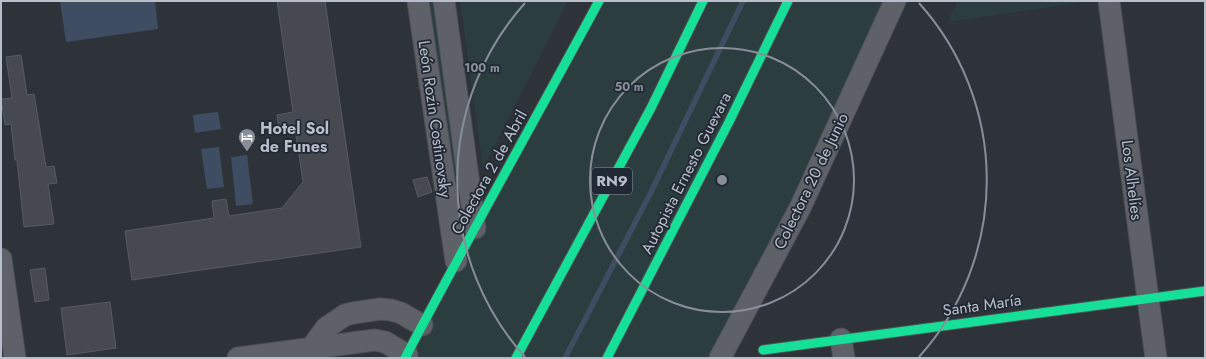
<svg xmlns="http://www.w3.org/2000/svg" width="1206" height="359" font-family="Jost,sans-serif">
	<style>
		.green { fill: #2b3d3f }
		.water { fill: #3e4d61 }
		.lines { fill: none; stroke-linecap: round; stroke-linejoin: round }
		.stream { stroke: #3e4d61; stroke-width: 5.5 }
		.building { fill: #464a50; stroke: #565a61 }
		.street-casing { stroke: #4c4f54; stroke-width: 23 }
		.fast-casing { stroke: #4c4f54; stroke-width: 11 }
		.street { stroke: #5e6167; stroke-width: 21 }
		.fast { stroke: #16e098; stroke-width: 9 }
		.ring { fill: none; stroke: #888e97; stroke-width: 2 }
		.labels { text-anchor: middle; dominant-baseline: central; stroke-width: 3.5; stroke-linejoin: round; paint-order: stroke }
		.shield { fill: #212934; stroke: #8b929c; stroke-width: 1 }
		.shield-label { font-size: 15px; font-weight: bold; fill: #b9bfc9 }
		.street-label { font-size: 16px; fill: #b9bfc9; stroke: #212934 }
		.poi-label { font-size: 16px; font-weight: bold; fill: #b9bfc9; stroke: #212934; text-anchor: start }
		.centre { fill: #888e97; stroke: #212934; stroke-width: 2 }
		.ring-label { font-size: 12px; text-anchor: middle; font-weight: bold; fill: #888e97; stroke: #212934; stroke-width: 3.5; stroke-linejoin: round; paint-order: stroke }
	</style>
	<rect width="100%" height="100%" fill="#2e3339"/>
	<path class="green" d="M428,1H435L463,192L456,193Z
		M460,1H568L483,169Z
		M599,1H895L720,358H405Z
		M957,1H1083L1084,2L948,22Z"/>
	<path class="water" d="M60,1H155L158,29L66,42Z
		M218,112L221,129L195,133L193,115Z
		M219,147L224,187L207,189L201,149Z
		M247,155L253,204L236,206L231,157Z"/>
	<g class="lines">
		<path class="stream" d="M565,358L652,190L743,1"/>
	</g>
	<path class="building" d="M277,1H325L361,247L132,280L125,231L214,218L212,201L226,199L229,216L282,208L303,182L295,128L279,130L277,115L293,112Z
		M21,55L27,95L34,94L46,167L54,166L57,183L48,184L54,224L24,227L17,160H15L11,124L5,125L1,99L12,98L6,57Z
		M427,177L432,192L418,197L413,180Z
		M45,268L49,300L35,302L30,270Z
		M110,302L116,348L67,355L61,308Z"/>
	<g class="lines">
		<g class="street-casing">
			<path id="street" d="M418,1L456,261
				M444,1L475,228
				M1109,1L1148,299L1156,358
				M1,259L15,358
				M841,339L844,358
				M312,347L326,328L345,315L353,313L380,309L391,310L401,313L422,325
				M238,358L375,340L385,342L407,355
				M720,358L800,208L895,1"/>
		</g>
		<g class="fast-casing">
			<path id="fast" d="M763,350L1205,291
				M405,358C468,238 535,120 599,1
				M516,358L651,108L703,1
				M607,358L729,122L788,1"/>
		</g>
		<use href="#street" class="street"/>
		<use href="#fast" class="fast"/>
	</g>
	<g class="ring">
		<circle cx="722" cy="180" r="132"/>
		<path d="M525 357A265 265 0 0 1 525 3M919 3A265 265 0 0 1 919 357"/>
	</g>
	<defs>
		<g id="hotel-pin" transform="scale(0.9)"><path d="M0 17L-7.5 6A9.5 9.5 0 1 1 7.5 6Z" fill="#888e97" stroke="#212934"/><path d="M-6-4.5h1.5V1H6V5H4.5V3h-9V5H-6ZM-4 0a1.8 1.8 0 1 1 3.6 0ZM.5 0V-2.5h3Q6-2.5 6 0Z" fill="#fff"/></g>
	</defs>
	<g fill-rule="evenodd">
		<use href="#hotel-pin" x="247" y="137"/>
	</g>
	<g class="labels">
		<rect class="shield" x="592" y="168" width="40" height="26" rx="3"/>
		<g class="shield-label">
			<text x="612" y="181">RN9</text>
		</g>
		<g class="street-label">
			<text transform="translate(435 119) rotate(82)">León Rozin Costinovsky</text>
			<text transform="translate(489 172) rotate(-61)">Colectora 2 de Abril</text>
			<text transform="translate(686 173) rotate(-63)">Autopista Ernesto Guevara</text>
			<text transform="translate(1132 180) rotate(83)">Los Alhelíes</text>
			<text transform="translate(811 181) rotate(-64)">Colectora 20 de Junio</text>
			<text transform="translate(982 305) rotate(-8)">Santa María</text>
		</g>
		<g class="poi-label">
			<text x="260" y="128">Hotel Sol<tspan x="260" dy="18">de Funes</tspan></text>
		</g>
	</g>
	<circle cx="722" cy="180" r="6" class="centre"/>
	<g class="ring-label">
		<text x="482" y="72">100 m</text>
		<text x="629" y="91">50 m</text>
	</g>
	<rect width="1206" height="359" fill="none" stroke="#b9bfc9" stroke-width="4"/>
</svg>
